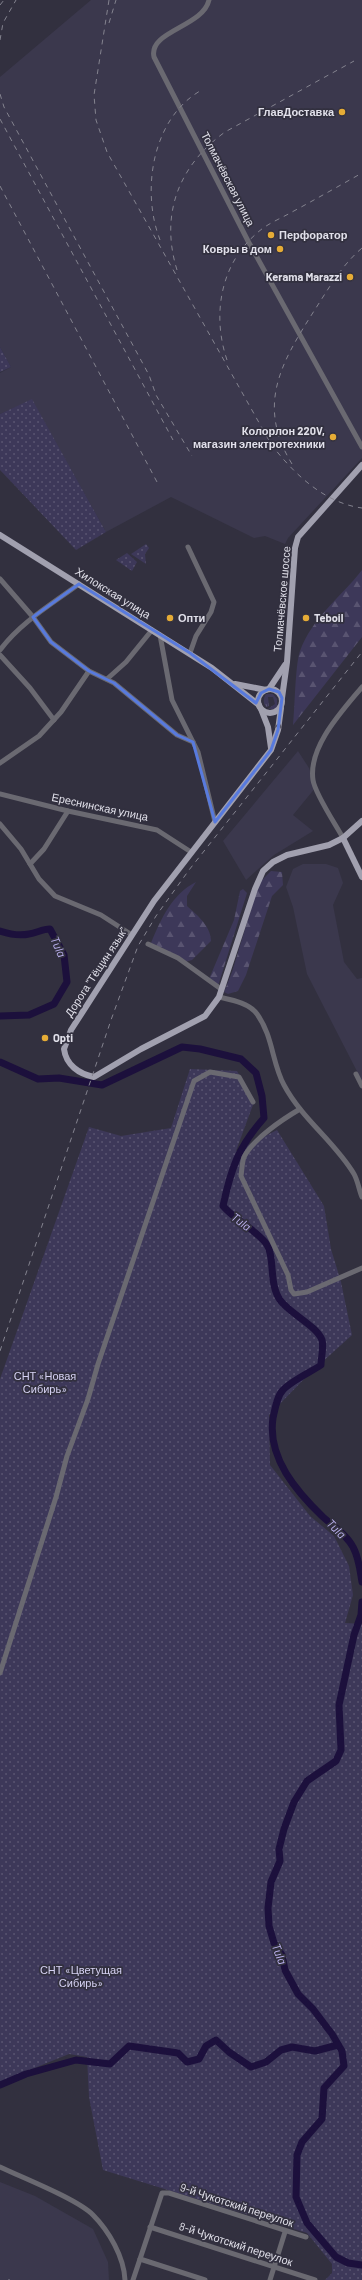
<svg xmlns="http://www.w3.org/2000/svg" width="362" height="2280" font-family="Barlow,sans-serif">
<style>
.built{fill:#3b384d}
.grass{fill:url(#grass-tufts)}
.forest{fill:url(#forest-firs)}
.park{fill:url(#park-dots)}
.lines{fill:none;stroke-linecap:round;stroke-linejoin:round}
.river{stroke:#1c103c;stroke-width:7}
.minor{stroke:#6a6971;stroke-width:5}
.major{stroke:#a1a0af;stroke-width:6}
.rail{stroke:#84838f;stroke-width:1;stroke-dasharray:5 5;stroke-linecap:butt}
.oneway{stroke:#595766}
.marked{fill:none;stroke:#587add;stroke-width:3;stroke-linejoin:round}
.poi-dot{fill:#e6ac36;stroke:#32303f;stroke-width:1.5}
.labels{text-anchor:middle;stroke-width:3.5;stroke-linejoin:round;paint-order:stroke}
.poi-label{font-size:11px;font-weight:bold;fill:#e1e0ea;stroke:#32303f;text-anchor:end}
.street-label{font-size:11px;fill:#e1e0ea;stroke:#32303f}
.park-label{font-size:11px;fill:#d6d2f3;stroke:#32303f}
.water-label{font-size:12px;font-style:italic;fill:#beb4f3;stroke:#32303f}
</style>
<defs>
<pattern id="grass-tufts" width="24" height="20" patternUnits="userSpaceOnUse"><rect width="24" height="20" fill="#3d3859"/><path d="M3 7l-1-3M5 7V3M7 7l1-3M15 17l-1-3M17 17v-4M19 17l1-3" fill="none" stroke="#595471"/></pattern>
<pattern id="forest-firs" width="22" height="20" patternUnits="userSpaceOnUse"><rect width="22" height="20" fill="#3d3859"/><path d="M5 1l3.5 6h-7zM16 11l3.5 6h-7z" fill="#595471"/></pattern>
<pattern id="park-dots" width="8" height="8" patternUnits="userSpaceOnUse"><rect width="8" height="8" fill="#3d3859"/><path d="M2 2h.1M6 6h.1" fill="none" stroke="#595471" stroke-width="1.8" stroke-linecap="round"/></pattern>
</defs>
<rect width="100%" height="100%" fill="#32303f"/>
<g class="built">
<path d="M91,0h271v458l-74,80 -3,6 -20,-8 -11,2 -83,-41 -65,35 -74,-132 -32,14v-41l11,-6 -11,-20v-270z"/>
<path d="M298,751l11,17 7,19 -23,28 20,16 -39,24 -28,25 -23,-39z"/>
<path d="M303,864h23l12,4 5,15 -10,22 11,57 13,17 5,-1v103l-55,-107 -14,-67 -7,-20 7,-18z"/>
<path d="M0,2182l35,14 58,33 15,33 1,18h-109z"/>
</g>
<path class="grass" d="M266,694h7l4,5v7l-2,3h-7l7,-5 -2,-7h-5l1,9 -3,1c-3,-4 -3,-8 0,-13z"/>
<g class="forest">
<path d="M362,570v67l-69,88c2,-18 2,-59 7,-74 12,-33 41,-54 62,-81z"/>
<path d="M271,871l11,1 1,13 -11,11 -26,79 -8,16 -10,3 -4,-2 8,-20 27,-89z"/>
<path d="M196,882l-9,14v10c10,9 24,20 24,35l-19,19 -7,2 -7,-6 -27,-13c10,-24 21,-49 45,-61z"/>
<path d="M243,889l4,4 -29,93 -9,-7 25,-59 6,-29z"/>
</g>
<g class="park">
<path d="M0,347l11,20 -11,5z"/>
<path d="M32,399l74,133 -30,18 -76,-80v-56z"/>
<path d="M146,544l3,4 -4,6 1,10 -15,-10z"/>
<path d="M127,553l10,9 -5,9 -16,-11z"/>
<path d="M190,1069l47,2 17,31 -18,49 41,-21 47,76 7,43 10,33 11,53 -44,40 -39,40 1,50 40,51 24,20 15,30 4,29 -8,28 17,1v656h-37l7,-7v-9l-25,-31 -204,-63 -14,-73 -2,-40 -18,-3 -69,28v-703l89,-252 32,9 50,-8z"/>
</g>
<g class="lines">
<g class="river">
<path d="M0,931c9,3 19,5 29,3 8,-1 13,-5 21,-5l14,26 3,27 -13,22 -25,11 -29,1"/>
<path d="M0,1062l38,17 21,-1 43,7 80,-38 18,2 41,10 15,14 6,23 2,22c-26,29 -33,51 -41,88 12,14 29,21 42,36 11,13 3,41 15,58 9,13 37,26 42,40 2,7 -1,18 -1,25 -10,7 -30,16 -38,25 -6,6 -8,19 -10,28 -6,40 24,74 50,99 10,9 24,18 30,30 6,11 7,23 9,35"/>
<path d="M362,1602l-1,13 -7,20 -15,70 2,45 -5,11 -29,20 -13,21 -10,27 -5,20 1,12 -9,21 -3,26 1,18 5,17 8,12 3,15 13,24 15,15 19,25 10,17 2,15 -20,22 -2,31 -20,23 -5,13 -1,42 11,26 29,34 12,6 14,2"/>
<path d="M0,2085l26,-11 50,-14 34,4 19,-18 49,7 9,9 12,-3 7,-13 10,-6 13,12 22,15 15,-5 15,-12 11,-3 23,4 23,-6"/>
</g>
<g class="minor">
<path d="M209,0c-6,27 -61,31 -55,57l94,184 114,206"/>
<path d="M188,547l26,55 -3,10 -15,24 -6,17"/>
<path d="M0,579l33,38 18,25 38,29 25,12 63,52 16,7"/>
<path d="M160,635l12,65 26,52 17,70"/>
<path d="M0,650c21,-28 52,-46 79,-66"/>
<path d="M0,655l30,33 24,32"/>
<path d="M107,679l19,-17 26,-32"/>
<path d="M0,763l39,-27 22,-24 28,-41"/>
<path d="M0,794l68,17 89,19 34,22"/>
<path d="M0,824l21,25 18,30 16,17 46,19 31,20"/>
<path d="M343,838c-7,-13 -28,-44 -30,-58 -5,-33 29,-69 49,-93"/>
<path d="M30,864l14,-15 24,-38"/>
<path d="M148,944l30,14 43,31"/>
<path d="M219,997c13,3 30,6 38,17 16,22 15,49 27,71 18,34 51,57 70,89 4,7 5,16 8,23"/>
<path d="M356,1074l6,12"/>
<path d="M300,1109c-17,10 -47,30 -56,48 -2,5 -2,13 -3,19l47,99 3,15 3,4 13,-2 55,-24"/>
<path d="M0,1673l56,-176 11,-41 21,-57 10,-35 96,-283 16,-9 29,5 14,25"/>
<path d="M0,2167c23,11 77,32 93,48 16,16 31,42 32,65"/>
<path d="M150,2227l165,53"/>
<path d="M140,2259l65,21"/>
<path d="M133,2280l29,-87h7l137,44"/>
<path d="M270,2280l15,-48"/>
</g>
<g class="major">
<path d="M0,535l212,133 47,37"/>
<path d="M235,684l31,6"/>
<circle cx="270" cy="701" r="12"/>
<path d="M269,689l16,-24"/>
<path d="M282,698l5,-36 8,-114 3,-11 64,-72"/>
<path d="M281,708l-3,22 -7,20 -117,151 -83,129 -7,19c2,16 15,25 30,28l47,-28 64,-33 14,-19 36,-108 8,-18 10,-9 14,-7 42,-10 14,-7 19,-17"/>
<path d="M261,709l7,18 3,21"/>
<path d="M343,838l19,39"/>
</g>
<g class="rail">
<path d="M109,0l-15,95 2,25 11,32 164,292c22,29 53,59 91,64"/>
<path d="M0,5l4,-5"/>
<path d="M109,23l7,-23"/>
<path d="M0,40l3,-17 13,-23"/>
<path d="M0,94l4,13 145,268 7,20 36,61"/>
<path d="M0,119l173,321"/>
<path d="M0,186l157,296"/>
<path d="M160,240c-19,-49 -8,-121 40,-149"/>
<path d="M177,270c-17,-55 1,-104 48,-138l129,-71"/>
<path d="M227,360c-15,-44 -7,-95 29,-126 10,-10 24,-15 36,-22 24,-13 47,-26 70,-39"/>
<path d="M292,464c-36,-59 -11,-101 22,-153 15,-23 27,-45 48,-63"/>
<path d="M0,1351l111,-331 27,-74 18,-30 33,-46 173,-218"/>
<path d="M9,2280v-1"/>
</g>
</g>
<defs><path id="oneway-shaft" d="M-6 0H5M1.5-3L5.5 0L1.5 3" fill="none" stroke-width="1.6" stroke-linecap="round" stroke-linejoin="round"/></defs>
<use class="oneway" href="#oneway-shaft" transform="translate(278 729) rotate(-78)"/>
<path class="marked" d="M79,584l111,69 66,50 5,-10 8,-4 10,3 3,6 -4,32 -7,20 -56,72 -22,-80 -16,-7 -63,-52 -25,-12 -38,-29 -18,-25z"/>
<g class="poi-dot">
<circle cx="342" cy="112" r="4"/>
<circle cx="271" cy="235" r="4"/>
<circle cx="280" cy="249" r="4"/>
<circle cx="350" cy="277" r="4"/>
<circle cx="333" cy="437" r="4"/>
<circle cx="170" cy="618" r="4"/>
<circle cx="306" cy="618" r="4"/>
<circle cx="45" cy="1038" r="4"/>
</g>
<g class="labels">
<g class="poi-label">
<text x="334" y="116">ГлавДоставка</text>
<text x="279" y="239" text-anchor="start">Перфоратор</text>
<text x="272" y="253">Ковры в дом</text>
<text x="342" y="281">Kerama Marazzi</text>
<text x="325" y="435">Колорлон 220V,<tspan x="325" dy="13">магазин электротехники</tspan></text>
<text x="178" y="622" text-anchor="start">Опти</text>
<text x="314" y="622" text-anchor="start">Teboil</text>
<text x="53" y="1042" text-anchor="start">Opti</text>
</g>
<g class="street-label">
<text transform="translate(228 179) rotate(63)" y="4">Толмачёвская улица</text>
<text transform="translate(113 593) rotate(32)" y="4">Хилокская улица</text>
<text transform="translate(282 599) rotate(-85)" y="4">Толмачёвское шоссе</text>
<text transform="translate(100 807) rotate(12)" y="4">Ереснинская улица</text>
<text transform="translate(96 972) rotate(-57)" y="4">Дорога "Тёщин язык"</text>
<text transform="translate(237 2205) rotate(18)" y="4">9-й Чукотский переулок</text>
<text transform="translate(236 2244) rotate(18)" y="4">8-й Чукотский переулок</text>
</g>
<g class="park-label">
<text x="45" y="1380">СНТ «Новая<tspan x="45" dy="13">Сибирь»</tspan></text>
<text x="81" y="1974">СНТ «Цветущая<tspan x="81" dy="13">Сибирь»</tspan></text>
</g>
<g class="water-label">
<text transform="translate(58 947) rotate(66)" y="4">Tula</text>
<text transform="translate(241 1222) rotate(37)" y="4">Tula</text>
<text transform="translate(336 1529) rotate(45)" y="4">Tula</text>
<text transform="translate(279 1954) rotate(69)" y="4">Tula</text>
</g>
</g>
</svg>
